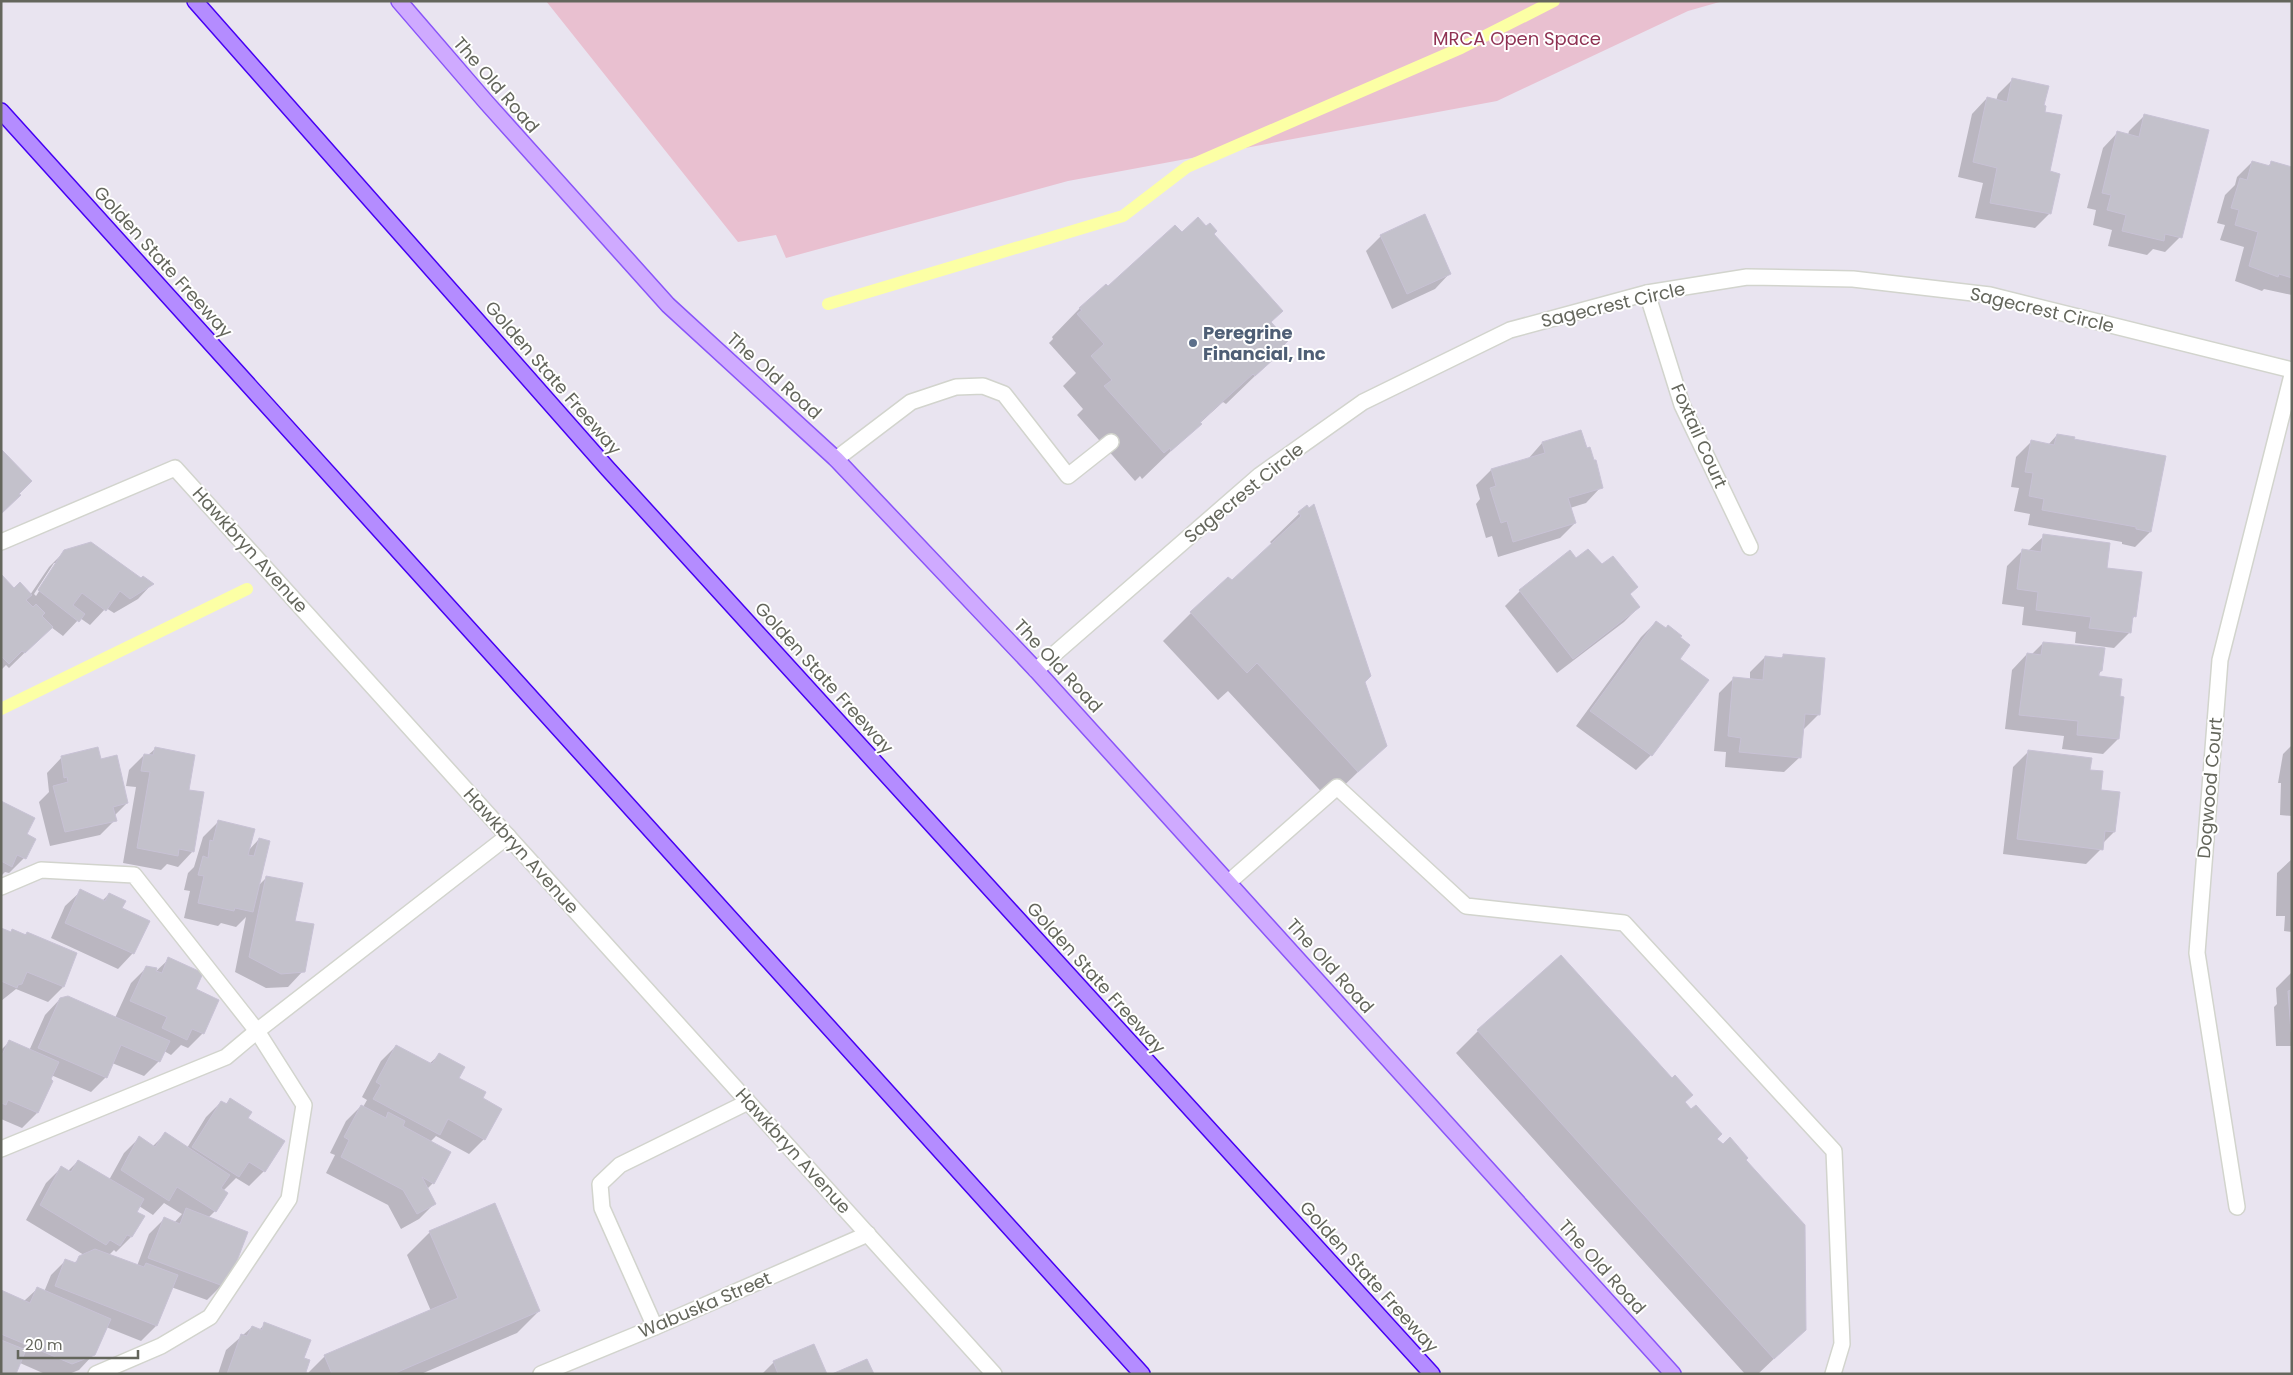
<svg xmlns="http://www.w3.org/2000/svg" width="2293" height="1375" font-family="Poppins,sans-serif">
<style>
.green{fill:#e9c0d0}
.shadow{fill:#0003;fill-rule:evenodd}
.lines{fill:none;stroke-linecap:round;stroke-linejoin:round}
.stream{stroke:#fcffa5;stroke-width:12}
.building{fill:#c3c1cb;stroke:#c8c2d5}
.lane-casing{stroke:#d2d4cd;stroke-width:18}
.street-casing{stroke:#d2d4cd;stroke-width:18}
.primary-casing{stroke:#8954f9;stroke-width:18}
.highway-casing{stroke:#4600f4;stroke-width:18}
.lane{stroke:#fff;stroke-width:15}
.street{stroke:#fff;stroke-width:15}
.primary{stroke:#cfaaff;stroke-width:15}
.highway{stroke:#b48cff;stroke-width:15}
.service-dot{fill:#5c6f8a;stroke:#fff;stroke-width:2}
.labels{text-anchor:middle;stroke-width:4;stroke-linejoin:round;paint-order:stroke}
.park-label{font-size:18px;fill:#8f3253;stroke:#fff}
.street-label{font-size:18px;fill:#64665c;stroke:#fff}
.service-label{font-size:18px;font-weight:bold;fill:#4e5e75;stroke:#fff;text-anchor:start}
</style>
<rect width="100%" height="100%" fill="#e9e4f0"/>
<path class="green" d="M546,1h1177l-35,10 -191,90 -429,80 -282,77 -10,-23 -38,7z"/>
<g class="shadow">
<path d="M2013,79l36,93 1,41 -15,15 -60,-10 8,-35 -25,-6 14,-63 15,-16 9,3 2,-7z"/>
<path d="M2144,116l36,121 -15,15 -12,-3 -6,6 -39,-9 4,-16 -19,-5 3,-15 -9,-2 16,-60 15,-16 10,3 1,-4z"/>
<path d="M2252,162l16,4 3,-3 21,5v127l-28,-6 -2,2 -27,-10 9,-34 -24,-7 5,-15 -8,-2 8,-28 10,-10 2,-8z"/>
<path d="M1425,216l25,57 -15,16 -43,20 -26,-58 15,-15z"/>
<path d="M1182,234l88,89 14,25 -58,56 -3,-2 -23,21 -58,56 -2,-3 -5,5 -58,-66 6,-6 -20,-23 13,-13 -27,-30 4,-4 -1,-2 28,-29z"/>
<path d="M2057,435l93,97 -15,15 -13,-3v-2l-94,-17 2,-11 -16,-3 5,-23 -8,-1 5,-30 16,-16 16,4z"/>
<path d="M1542,443l59,44 -15,16 -16,5 5,15 -15,15 -62,19 -6,-21 -6,2 -10,-34 4,-5 -4,-14 15,-15 37,-11z"/>
<path d="M1306,507l79,239 -56,54 -101,-109 -10,9 -55,-59 28,-28 40,-31 41,-38 -2,-2z"/>
<path d="M2044,536l61,33 30,47 -4,4 -2,13 -15,15 -39,-5 1,-11 -54,-7 2,-18 -22,-3 5,-38 15,-15h6z"/>
<path d="M65,551l87,33 -14,15 -24,14 -8,-5 -16,17 -10,-7 -17,18 -12,-9 -42,41 -3,-3 -5,5v-94l13,13 16,6 19,-28zM54,563h3l-21,33 -2,-2z"/>
<path d="M1575,559l54,35 10,13 -15,15 -67,51 -52,-67 15,-15z"/>
<path d="M1656,622l22,37 29,21 -56,75 -15,15 -60,-44 65,-89z"/>
<path d="M2043,643l58,28 -4,6 22,21 -1,41 -15,15 -41,-5 2,-13 -59,-7 7,-59 15,-16 4,1z"/>
<path d="M1783,656l36,58 -16,16 -3,27 -16,15 -59,-5 1,-15 -12,-1 5,-58 15,-15 16,2v-8l15,-15 15,2z"/>
<path d="M2292,745v71l-12,-1 1,-32h-3l5,-29z"/>
<path d="M155,749l32,42 6,60 -15,16 -11,-3 -6,6 -38,-7 13,-76 -10,-1 3,-16 15,-15h4z"/>
<path d="M2028,752l61,19 10,21 15,40 -12,12 -1,5 -15,15 -83,-10 10,-87z"/>
<path d="M62,757l38,4 27,42 -13,13 1,4 -15,15 -50,11 -11,-44 10,-10 -2,-19z"/>
<path d="M1,802l24,33 9,4 -10,19 -15,15 -4,-1 -4,4z"/>
<path d="M218,822l30,29 11,-12 -2,48 10,-10 27,45 9,49 -15,16 -22,1 -31,-16 11,-55 -10,10 -15,-4 -3,3 -34,-8 6,-27 -6,-1 4,-17 6,-6 9,-30z"/>
<path d="M2292,859v73l-8,-1 1,-15h-9l1,-43z"/>
<path d="M81,891l21,10 7,-7 11,15 13,44 -15,16 -67,-31 14,-32z"/>
<path d="M1,930l9,3 3,-3 11,5 3,-2 36,54 -15,15 -32,-13 -15,12z"/>
<path d="M169,959l25,31 9,43 -15,15 -7,-3 -10,10 -7,-4 -5,10 -15,15 -32,-13 -6,14 -15,15 -40,-17 -14,38 -15,15 -21,-9v-69l8,-8 20,9 16,-36 15,-16 55,19 16,-35 15,-15 7,6z"/>
<path d="M2291,973l1,73h-16l-2,-39 3,-3 -1,-16z"/>
<path d="M1478,1031l206,71 32,37 29,21 60,169 -47,45h-13l-289,-321z"/>
<path d="M396,1046l33,18 10,-9 19,23 23,21 3,40 -15,15 -33,-18 -6,6 19,10 -16,31 -6,6 7,15 -15,15 -18,10 -13,-24 -62,-32 9,-18 -5,-2 16,-32 15,-15 2,1 4,-7 -5,-3 19,-36z"/>
<path d="M230,1099l16,19 18,53 -15,15 -13,-8 -13,13 -8,20 -7,7 21,60 -22,22 -36,-13 -15,39 -15,15 -35,-14 -12,27 -15,16 -10,4h-24l-25,-11 -19,11v-82l23,9 13,-12 7,3 7,-17 15,-15 8,3 10,-8 -58,-35 20,-37 15,-15 6,4 11,-11 31,19 15,-27 15,-15 14,8 12,-12 22,14 19,-31 15,-15 4,3zM164,1203l18,11 -8,9 -10,-4 -15,15 -12,32 -28,-11 5,-5 2,2 15,-15 12,-21 -8,-4 4,-6 14,9z"/>
<path d="M430,1232l109,79 -22,22 -96,41h-114l18,-18 106,-45 -24,-56z"/>
<path d="M265,1324l38,35 3,15h-88l8,-24 26,-23 7,3z"/>
<path d="M774,1362l51,12h-63z"/>
</g>
<g class="lines">
<g class="stream">
<path d="M828,304l295,-88 64,-49 274,-119 93,-47"/>
<path d="M1,709l246,-120"/>
</g>
</g>
<g class="building">
<path d="M2012,78l37,8 -5,19 2,1 -1,6 17,3 -12,56 10,3 -9,40 -61,-11 7,-35 -24,-6 14,-65 20,5z"/>
<path d="M2144,114l65,16 -27,108 -17,-4 -1,7 -42,-10 4,-16 -19,-5 4,-15 -9,-2 15,-62 22,6z"/>
<path d="M2252,161l18,5 1,-5 21,6v111l-13,-4 -1,3 -29,-11 9,-34 -23,-7 4,-15 -8,-2 9,-30 7,2z"/>
<path d="M1425,214l26,60 -44,20 -27,-59z"/>
<path d="M1198,217l8,9 4,-3 7,8 -3,3 69,77 -12,11 17,19 -5,5 3,2 -31,28 -2,-2 -53,48 2,2 -31,27 -1,-3 -6,5 -60,-67 8,-6 -21,-24 13,-12 -27,-30 5,-4 -3,-2 27,-24 2,2 67,-61 7,7z"/>
<path d="M1581,430l6,18 3,-1 4,13h2l7,28 -35,10 8,25 -63,19 -6,-21 -6,2 -11,-35 6,-2 -5,-17 54,-16 -3,-11z"/>
<path d="M2057,434l18,3 -1,2 92,17 -15,76 -15,-3v-2l-94,-17 2,-11 -15,-3 4,-23 -8,-1 6,-32 23,5z"/>
<path d="M1,449l31,32 -13,13 2,1 -20,19z"/>
<path d="M1314,504l57,172 -6,6 22,64 -29,26 -101,-109 -10,10 -57,-61 38,-35 4,3 69,-64 -3,-4 9,-7 2,3z"/>
<path d="M2043,534l67,9 -3,25 35,4 -6,45 -3,-1 -2,17 -42,-5 2,-11 -55,-7 2,-18 -21,-3 5,-40 19,3z"/>
<path d="M91,542l50,36 2,-2 11,8 -24,15 -10,-8 -14,20 -24,-18 -9,12 12,9 -6,8 -41,-32 26,-40z"/>
<path d="M1588,549l14,15 11,-8 25,31 -8,7 10,13 -67,52 -54,-69 51,-40 6,8z"/>
<path d="M1,574l13,14 6,-6 12,13 -6,5 7,7 3,-3 9,9 -3,3 11,11 -28,26 -3,-2 -13,13 -8,-8z"/>
<path d="M1656,621l10,7 2,-3 14,11 -2,1 10,8 -10,14 29,21 -57,76 -62,-45z"/>
<path d="M2043,642l62,6 -3,23h-3v5l23,3 -2,17 4,1 -5,42 -42,-4 1,-14 -59,-6 8,-62 14,2z"/>
<path d="M1783,654l42,4 -5,57 -15,-1 -4,44 -62,-6 2,-14 -13,-2 5,-59 30,3 2,-24 18,2z"/>
<path d="M98,747l3,12 16,-4 11,48 -15,4 4,14 -52,11 -12,-46 15,-4 -1,-5 -3,1 -3,-22z"/>
<path d="M155,747l40,8 -6,35 15,2 -10,60 -15,-3 -1,7 -41,-8 13,-76 -9,-1 3,-17 9,1z"/>
<path d="M2028,750l64,8 -2,12 13,1 -2,19 19,2 -5,40 -10,-1 -2,19 -86,-11z"/>
<path d="M1,801l34,17 -8,16 9,5 -10,20 -9,-4 -5,12 -11,-6z"/>
<path d="M218,820l37,9 -7,26 6,1 5,-18 11,3 -17,71 -18,-4 -1,3 -36,-8 6,-27 -6,-1 5,-19 5,2 2,-18 3,1z"/>
<path d="M266,876l37,7 -8,38 19,3 -9,48 -24,2 -32,-17z"/>
<path d="M80,889l25,12 4,-8 17,8 -4,7 28,13 -16,33 -69,-31z"/>
<path d="M1,928l10,4 1,-3 14,6 1,-3 50,21 -13,34 -37,-15 -5,12 -4,1 -1,3 -16,-7z"/>
<path d="M1561,955l111,123 3,-3 18,20 -8,7 6,7 5,-4 26,29 -5,5 6,5 7,-7 18,21 -2,2 59,65 1,105 -32,29 -297,-329z"/>
<path d="M168,957l35,16 -7,16 23,11 -15,34 -12,-5 -5,11 -25,-12 5,-11 -37,-16 16,-35 11,2 -1,3 6,2z"/>
<path d="M2292,990v42h-1l-3,-41z"/>
<path d="M68,996l102,45 -10,21 -39,-17 -14,33 -69,-30 22,-50z"/>
<path d="M9,1040l50,22 -8,17 2,2 -15,32 -30,-13 -2,5 -5,-2v-46z"/>
<path d="M396,1045l36,19 7,-11 26,14 -6,11 27,14 -3,6 19,11 -17,31 -37,-21 -8,16 -67,-36 8,-14 -5,-3z"/>
<path d="M230,1098l22,14 -4,6 37,23 -20,31 -16,-10 -10,15 -47,-30 29,-46 6,3z"/>
<path d="M361,1105l25,13 2,-6 17,9 -2,5 48,26 -17,32 -12,-7 14,27 -19,10 -14,-24 -62,-33 8,-17 -5,-3z"/>
<path d="M165,1132l65,43 -9,13 7,5 -12,19 -39,-25 -8,14 -48,-31 18,-34 16,11z"/>
<path d="M78,1160l66,39 -7,13 8,4 -13,21 -5,-2 -7,11 -10,-6 -4,5 -66,-40 21,-39 10,6z"/>
<path d="M495,1203l45,108 -147,63h-61l-8,-19 134,-57 -29,-67z"/>
<path d="M186,1208l62,24 -18,47 -4,-2 -3,9 -75,-28 16,-41 16,7z"/>
<path d="M95,1249l49,18 2,-4 32,12 -21,51 -102,-40 10,-27 11,4 3,-7z"/>
<path d="M37,1287l74,32 -16,36 -23,9 -71,-30v-44l29,13z"/>
<path d="M264,1322l47,18 -7,18 6,2 -4,12 3,2h-82l14,-40 6,2 5,-10 10,4z"/>
<path d="M1,1340l25,10 -10,24h-15z"/>
<path d="M814,1344l13,30h-49l-5,-13z"/>
<path d="M867,1359l7,15h-42z"/>
</g>
<g class="lines">
<defs>
<g id="lane">
<path d="M836,459l75,-57 45,-15 27,-1 21,8 64,82 43,-34"/>
<path d="M1229,882l108,-95 129,119 158,17 210,228 8,193 -9,30"/>
<path d="M655,1327l-53,-119 -2,-24 20,-19 128,-63"/>
</g>
<g id="street">
<path d="M1647,293l35,112 68,142"/>
<path d="M1,542l174,-74 819,906"/>
<path d="M1036,670l224,-195 103,-73 147,-72 137,-37 100,-16 106,2 137,16 302,75"/>
<path d="M1,887l40,-17 93,5 123,156 47,74 -15,94 -79,118 -49,29 -65,28"/>
<path d="M1,1149l225,-92 31,-26 251,-195"/>
<path d="M2237,1207l-40,-254 23,-293 72,-285"/>
<path d="M541,1374l114,-47 213,-93"/>
</g>
<path id="primary" d="M399,1l87,101 182,203 168,154 200,211 637,704"/>
<g id="highway">
<path d="M195,1l413,468 824,905"/>
<path d="M1,111l1141,1263"/>
</g>
</defs>
<use href="#lane" class="lane-casing"/>
<use href="#street" class="street-casing"/>
<use href="#primary" class="primary-casing"/>
<use href="#highway" class="highway-casing"/>
<use href="#lane" class="lane"/>
<use href="#street" class="street"/>
<use href="#primary" class="primary"/>
<use href="#highway" class="highway"/>
</g>
<circle class="service-dot" cx="1193" cy="343" r="5"/>
<g class="labels">
<g class="park-label">
<text x="1517" y="45">MRCA Open Space</text>
</g>
<g class="street-label">
<text transform="translate(496 85) rotate(49)" y="6">The Old Road</text>
<text transform="translate(163 262) rotate(48)" y="6">Golden State Freeway</text>
<text transform="translate(1613 305) rotate(-13)" y="6">Sagecrest Circle</text>
<text transform="translate(2042 310) rotate(13)" y="6">Sagecrest Circle</text>
<text transform="translate(774 376) rotate(42)" y="6">The Old Road</text>
<text transform="translate(553 378) rotate(49)" y="6">Golden State Freeway</text>
<text transform="translate(1699 436) rotate(66)" y="6">Foxtail Court</text>
<text transform="translate(1244 493) rotate(-39)" y="6">Sagecrest Circle</text>
<text transform="translate(250 550) rotate(48)" y="6">Hawkbryn Avenue</text>
<text transform="translate(1058 666) rotate(47)" y="6">The Old Road</text>
<text transform="translate(824 678) rotate(48)" y="6">Golden State Freeway</text>
<text transform="translate(2210 788) rotate(-85)" y="6">Dogwood Court</text>
<text transform="translate(521 851) rotate(48)" y="6">Hawkbryn Avenue</text>
<text transform="translate(1330 966) rotate(48)" y="6">The Old Road</text>
<text transform="translate(1096 978) rotate(48)" y="6">Golden State Freeway</text>
<text transform="translate(793 1151) rotate(48)" y="6">Hawkbryn Avenue</text>
<text transform="translate(1602 1267) rotate(48)" y="6">The Old Road</text>
<text transform="translate(1369 1277) rotate(48)" y="6">Golden State Freeway</text>
<text transform="translate(705 1305) rotate(-23)" y="6">Wabuska Street</text>
</g>
<g class="service-label">
<text x="1203" y="339">Peregrine<tspan x="1203" dy="21">Financial, Inc</tspan></text>
</g>
</g>
<rect width="2293" height="1375" fill="none" stroke="#64665c" stroke-width="5"/>
<path d="M18 1350v8h120v-8" fill="none" stroke="#64665c" stroke-width="2.5"/>
<text x="25" y="1350" font-size="15" fill="#64665c" stroke="#ffffff" stroke-width="4" paint-order="stroke">20 m</text>
</svg>
